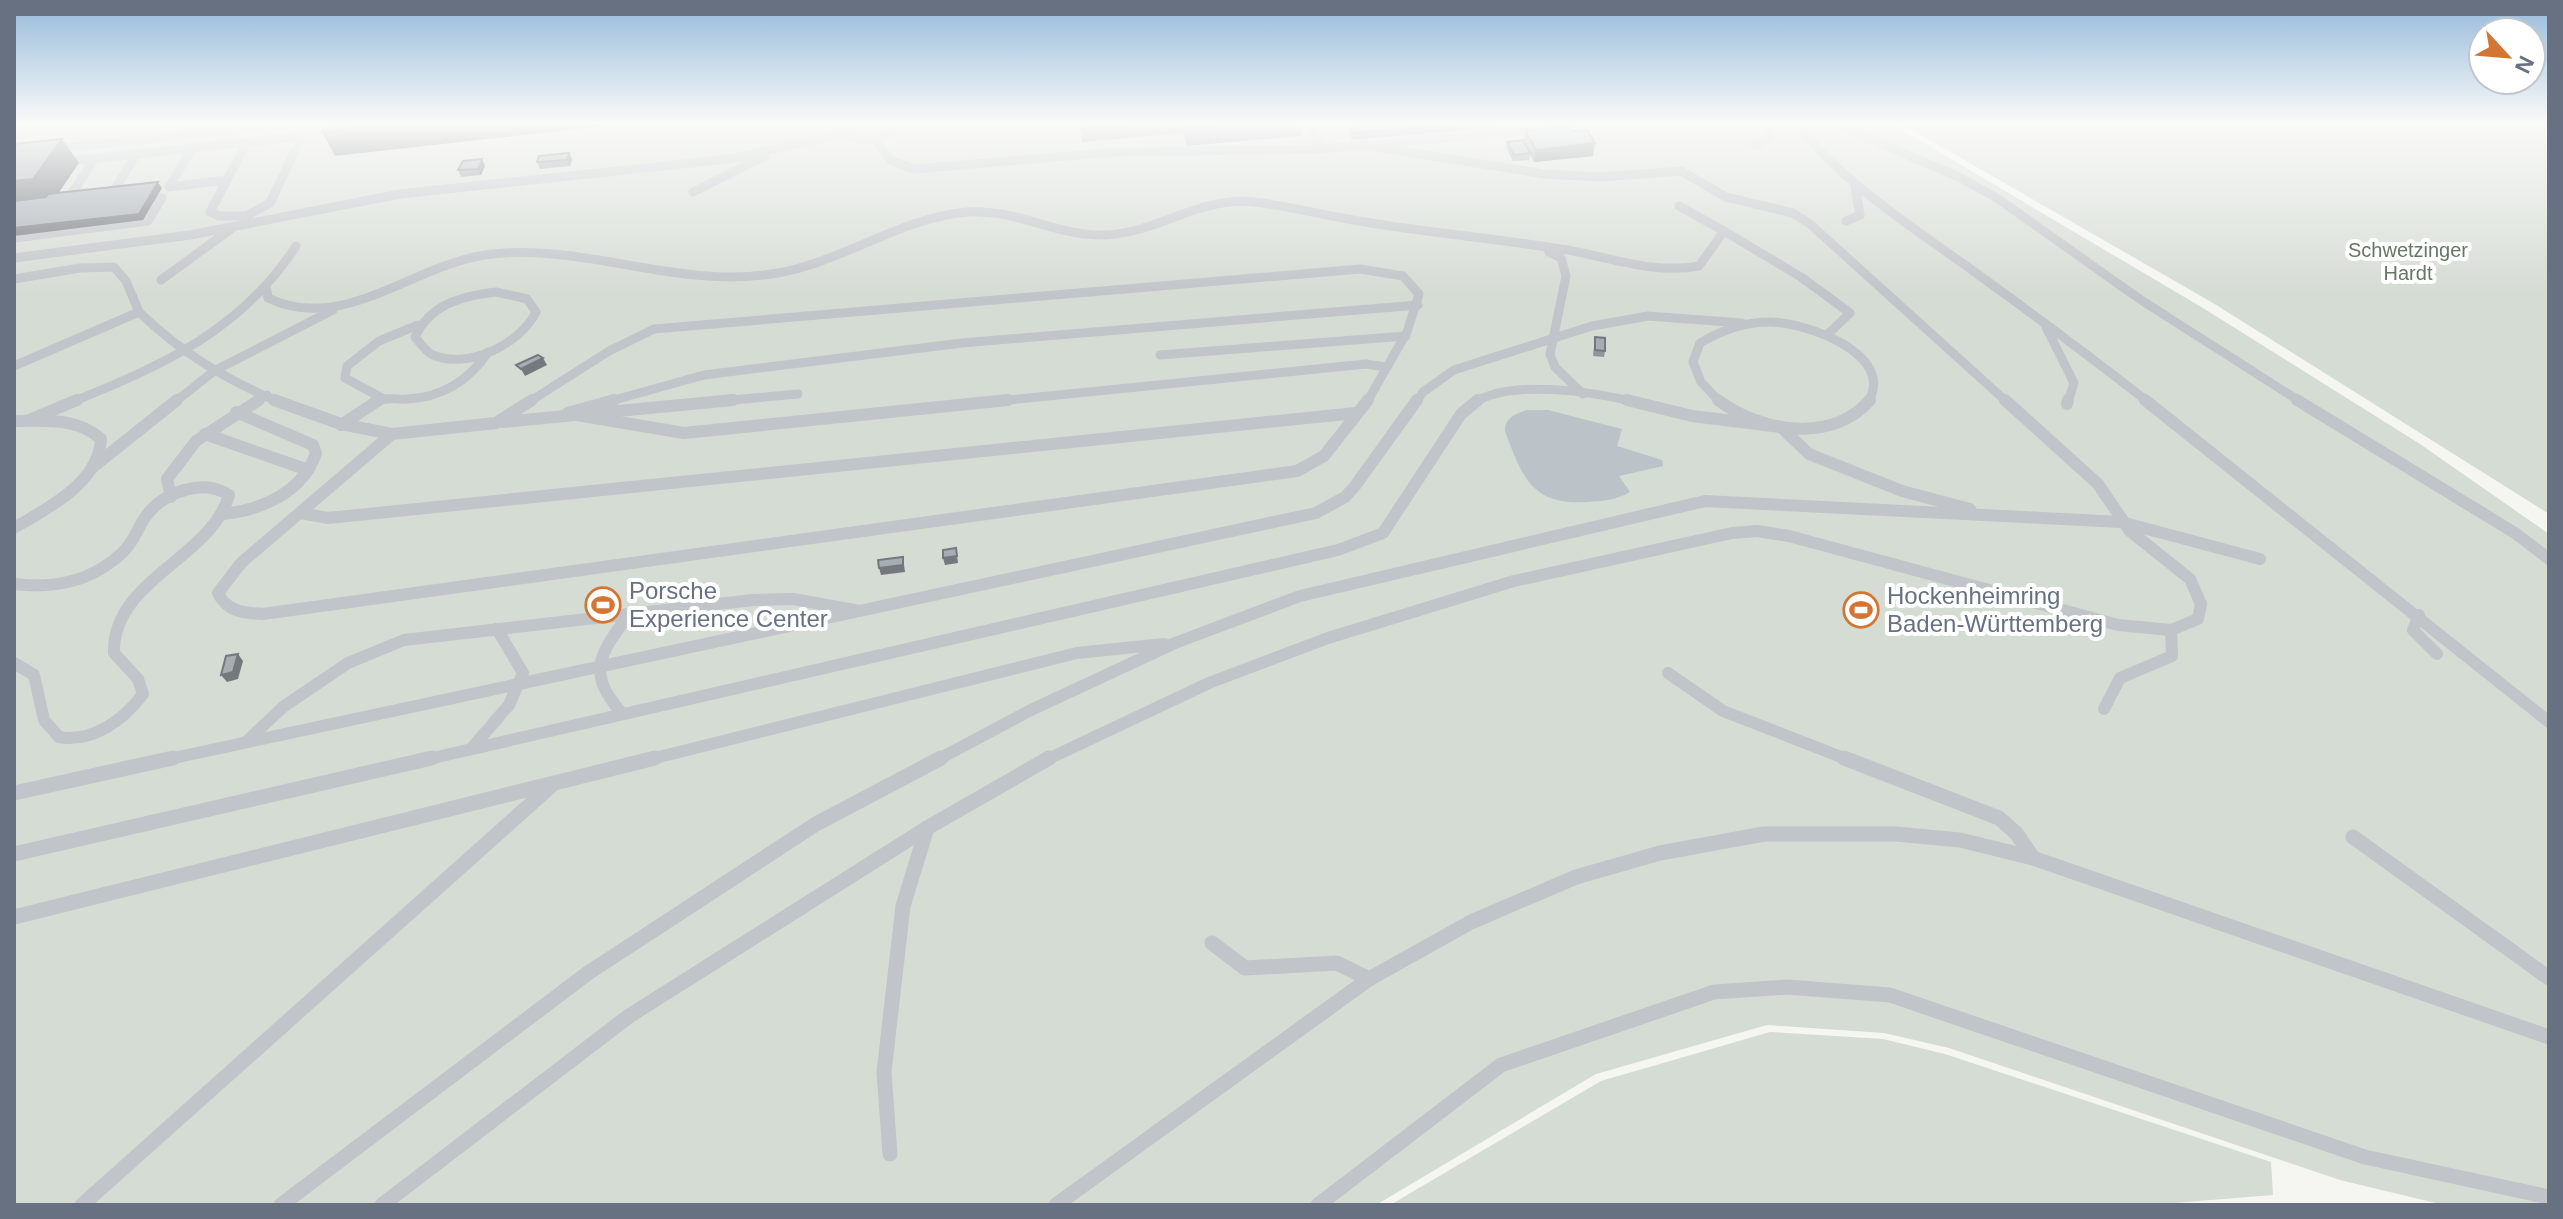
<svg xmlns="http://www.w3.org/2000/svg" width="2563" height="1219" font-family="Arial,sans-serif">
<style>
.green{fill:#d5dcd4}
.water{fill:#bbc2c8}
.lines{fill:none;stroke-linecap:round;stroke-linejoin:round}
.service-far2{stroke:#c1c4c8;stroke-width:9}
.service-far1{stroke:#c1c4c8;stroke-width:12}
.service{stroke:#c1c4c8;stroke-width:15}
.wall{fill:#90959b}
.shaded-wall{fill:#75797e}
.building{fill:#a7adb4;stroke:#75797e;stroke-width:2}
.labels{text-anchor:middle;stroke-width:8;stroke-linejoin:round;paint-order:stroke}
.far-park-label{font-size:20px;fill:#657865;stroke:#fff}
.poi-label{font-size:24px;fill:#677181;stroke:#fff;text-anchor:start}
</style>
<rect width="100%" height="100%" fill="#f5f5f2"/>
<g class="green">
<path d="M14,123h1876l313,185 217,136 129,90v671h-105l-104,-25 -391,-132 -65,-15 -117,-8 -171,49 -220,131h-1362z"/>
<path d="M1900,123h649v391l-336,-211z"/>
<path d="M1770,1032l113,7 62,15 326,108 2,33 -124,10h-759l211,-124z"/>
</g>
<path class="water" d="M1527,410h21l74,19 -5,17 45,14 1,6 -44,10 11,16c-14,8 -27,9 -43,10 -55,4 -65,-25 -82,-71 0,-14 11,-17 22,-21z"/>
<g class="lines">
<g class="service-far2">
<path d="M848,123l-4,5 3,8 20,4 23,-6 6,-11"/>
<path d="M1309,123l11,26 294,-26"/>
<path d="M1796,123c45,57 103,95 162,137 64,46 128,93 190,142"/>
<path d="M1834,123l125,54 38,21 144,102 160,102"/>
<path d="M897,126l35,-3"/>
<path d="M876,139l14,21 24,9 200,-17 206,-3"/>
<path d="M1364,145l181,29 55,3 81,-6 45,26 67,16 17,11 197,178"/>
<path d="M1755,145l13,-9 2,-8 -5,-5"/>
<path d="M193,147l-24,40 58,-7"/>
<path d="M53,149l240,-26"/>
<path d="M61,162l234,-25 5,3 -30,63 -24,13 -4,9"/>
<path d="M115,189l22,-36"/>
<path d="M693,192l72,-36"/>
<path d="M71,195l24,-37"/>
<path d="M246,216h-27l-9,-4 37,-70"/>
<path d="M1846,221l14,-6 -5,-29"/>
<path d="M1724,231l77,46 49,36 -23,22"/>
<path d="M14,238l134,-17 14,-23h-6"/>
<path d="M1549,252l12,6 5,18 -16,78 5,13 28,27"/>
<path d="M14,258l176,-23 210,-41 329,-35 115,-26"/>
<path d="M14,279l66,-11 34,-1 12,14 13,31"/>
<path d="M161,280l70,-51"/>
<path d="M267,290l1,8c74,36 143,-32 217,-43 98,-14 194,36 293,18 66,-12 122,-55 189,-61 48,-4 91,25 138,23 53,-2 94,-39 150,-33 39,5 77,15 116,21 63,10 127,16 190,26 46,7 91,26 138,17l25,-35 -45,-25"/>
<path d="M496,292l31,7 9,13c-16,32 -67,58 -103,43 -7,-3 -13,-12 -18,-18 15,-33 47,-41 81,-45z"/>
<path d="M2046,327l28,56 -6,19"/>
<path d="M1160,355l246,-19"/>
<path d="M14,366l125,-54c44,42 84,66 140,90"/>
<path d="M382,398l-37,-20 2,-12 32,-25 39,-16"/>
<path d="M72,402c91,-37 169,-71 224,-156"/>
<path d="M175,402l39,-31 119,-61"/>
<path d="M256,402l11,-7"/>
<path d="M376,402c9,-6 20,-2 31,-3 34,-1 63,-19 81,-47"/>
<path d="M529,402l80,-51 45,-22 706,-60 43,7 16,18 -12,38 -40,70"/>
<path d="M607,402l97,-27 258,-32 456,-38"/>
<path d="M711,402l87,-8"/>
<path d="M988,402l378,-38 20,3"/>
<path d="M1416,402l7,-10 31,-22 138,-44 56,-10 94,7"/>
<path d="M1475,402c37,-23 119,-10 160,0"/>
<path d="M1720,402l-19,-20 -8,-20 7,-19c22,-13 44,-21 70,-21 35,0 127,32 98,80"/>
</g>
<g class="service-far1">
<path d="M274,400l67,24 51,10"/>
<path d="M1627,400l65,16 89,11 28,27 93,37 68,18"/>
<path d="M1718,400c42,32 114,44 152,0"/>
<path d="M2145,400l404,322"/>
<path d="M2297,400l218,133 34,26"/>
<path d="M2067,404l1,-4"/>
<path d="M568,413l46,-13"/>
<path d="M571,414l113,19 324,-33"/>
<path d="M29,420l48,-20"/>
<path d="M14,421c31,0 63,-4 87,18 -2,44 -53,69 -87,89"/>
<path d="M503,422l230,-22"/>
<path d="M341,425l38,-25"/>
<path d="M205,434l103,36"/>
<path d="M392,434l-151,129 -23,30c9,19 26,20 45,21l1034,-143 27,-15 44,-56"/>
<path d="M392,434l104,-11 36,-23"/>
<path d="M93,467l84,-67"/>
<path d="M171,497l-4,-18 29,-38 63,-41"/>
<path d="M301,513l27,5 1028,-105"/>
<path d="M223,514c39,-4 80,-22 93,-61l-3,-8 -77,-33"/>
<path d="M14,584c40,5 79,-3 109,-32 11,-10 15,-25 23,-36 18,-24 57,-38 83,-21 -17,63 -117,85 -115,158l24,26 5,15c-19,26 -51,49 -84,43l-15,-17 -10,-45 -20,-12"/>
<path d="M2419,615l-6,15 24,24"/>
<path d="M1668,673l55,38 126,49"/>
<path d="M2104,709l16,-31 52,-22 -1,-26"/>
<path d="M621,712c-36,-41 -20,-59 8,-98"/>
<path d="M246,742l37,-35 65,-44 56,-23 349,-40 40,-1 67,12"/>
<path d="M471,749l38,-44 14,-32 -26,-44"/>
<path d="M164,760c383,-85 768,-162 1152,-247l29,-16 10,-11 62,-86"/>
<path d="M424,760l914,-210 45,-17 78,-119 17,-14"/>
<path d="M647,760l430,-107 87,-9"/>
<path d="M937,760l94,-50 144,-67 125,-47 405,-95 416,21 139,37"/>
<path d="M1046,760l163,-77 119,-45 186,-57 218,-48 25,-2 32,5 329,89 53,5 27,-11 3,-15 -11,-25 -60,-48 -32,-47 -93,-84"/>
</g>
<g class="service">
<path d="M1844,758l155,60 18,16 16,24"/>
<path d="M14,793l159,-35"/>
<path d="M2353,837l196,141"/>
<path d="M14,854l418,-96"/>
<path d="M14,917l641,-159"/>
<path d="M1212,943l33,25 92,-5 32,16"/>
<path d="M890,1154l-6,-82 19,-166 24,-78"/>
<path d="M82,1205l469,-419"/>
<path d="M281,1205l307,-232 228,-149 125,-66"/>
<path d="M382,1205l247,-189 298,-188 122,-70"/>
<path d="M1056,1205l313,-226 102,-57 105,-45 84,-24 104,-19h132l64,6 73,18 516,179"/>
<path d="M1318,1205l183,-140 213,-73 73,-5 103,8 475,162 184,40"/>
</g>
</g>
<g class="wall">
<path d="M1079,123h104v10l-101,9z"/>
<path d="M1183,123h118v13l-114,10 -4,-14z"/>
<path d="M1370,123h176l-194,17 -3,-9v-6z"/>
<path d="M1525,130l47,1 23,12 -2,13 -59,6 -4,-7 -1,5 -16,1 -7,-13 1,-6 17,-1z"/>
<path d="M569,153l3,6 -2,7 -30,3 -3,-7z"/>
<path d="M482,159l3,7 -4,9 -20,2 -3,-7z"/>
<path d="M1595,337l10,14 -1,6 -11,-1z"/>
</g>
<g class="shaded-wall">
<path d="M404,123h226l-295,33 -13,-24z"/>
<path d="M62,139l17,24 -28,41 -37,4v-27z"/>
<path d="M1595,143l-2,13 -59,6 2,-12z"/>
<path d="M569,153l3,6 -2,7 -3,-6z"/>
<path d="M482,159l3,7 -4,9 -3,-6z"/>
<path d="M158,182l4,6 -19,32 -129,16v-8z"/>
<path d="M543,358l4,7 -22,11 -4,-7z"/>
<path d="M956,548l2,15 -13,2 -2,-7z"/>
<path d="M903,557l2,15 -24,3 -2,-7z"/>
<path d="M238,654l5,7 -5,18 -11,3 -6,-7z"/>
</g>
<g class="building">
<path d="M326,123h78l-82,9z"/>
<path d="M1079,123h68l-67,6z"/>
<path d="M1185,123h50l-49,4z"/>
<path d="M1370,123h102l-120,10 -3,-8z"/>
<path d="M1570,127l2,4 15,-1 8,13 -59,7 -11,-20z"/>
<path d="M62,139l-29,40 -19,2v-37z"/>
<path d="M1523,140l7,13 -16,2 -7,-13z"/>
<path d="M569,153l-2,7 -30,2 2,-6z"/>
<path d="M482,159l-4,10 -20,1 5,-9z"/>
<path d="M158,182l-19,32 -125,14v-27l32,-4 2,-3z"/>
<path d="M1595,337l10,1v13l-10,-1z"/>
<path d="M538,355l5,3 -22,11 -5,-4z"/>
<path d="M956,548l1,8 -14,2v-8z"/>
<path d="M903,557v8l-24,3 -1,-8z"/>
<path d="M238,654l-5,18 -12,3 5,-19z"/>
</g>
<linearGradient id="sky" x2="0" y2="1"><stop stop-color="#96badb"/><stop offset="0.42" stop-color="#fafaf9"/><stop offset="1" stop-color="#fafaf9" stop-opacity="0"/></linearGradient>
<rect width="2563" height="294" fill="url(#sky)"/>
<defs>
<symbol id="stadium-ring" viewBox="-11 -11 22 22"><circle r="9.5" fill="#fff" stroke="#d47533" stroke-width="1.5"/><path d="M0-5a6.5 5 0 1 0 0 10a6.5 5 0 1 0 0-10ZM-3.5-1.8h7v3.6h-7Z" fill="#d47533"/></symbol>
</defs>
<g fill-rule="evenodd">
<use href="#stadium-ring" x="583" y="585" width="40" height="40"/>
<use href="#stadium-ring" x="1841" y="590" width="40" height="40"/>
</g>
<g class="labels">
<g class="far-park-label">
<text x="2408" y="257">Schwetzinger<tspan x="2408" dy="23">Hardt</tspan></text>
</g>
<g class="poi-label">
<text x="629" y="599">Porsche<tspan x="629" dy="28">Experience Center</tspan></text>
<text x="1887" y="604">Hockenheimring<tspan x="1887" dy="28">Baden-Württemberg</tspan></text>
</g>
</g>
<rect width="2563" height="1219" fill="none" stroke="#677181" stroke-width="32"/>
<g transform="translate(2507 56) rotate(116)"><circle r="38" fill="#ffffff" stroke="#c2c6cd" stroke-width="2"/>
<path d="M0-6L14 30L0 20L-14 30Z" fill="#d47533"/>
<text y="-12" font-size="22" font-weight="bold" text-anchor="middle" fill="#677181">N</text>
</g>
</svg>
